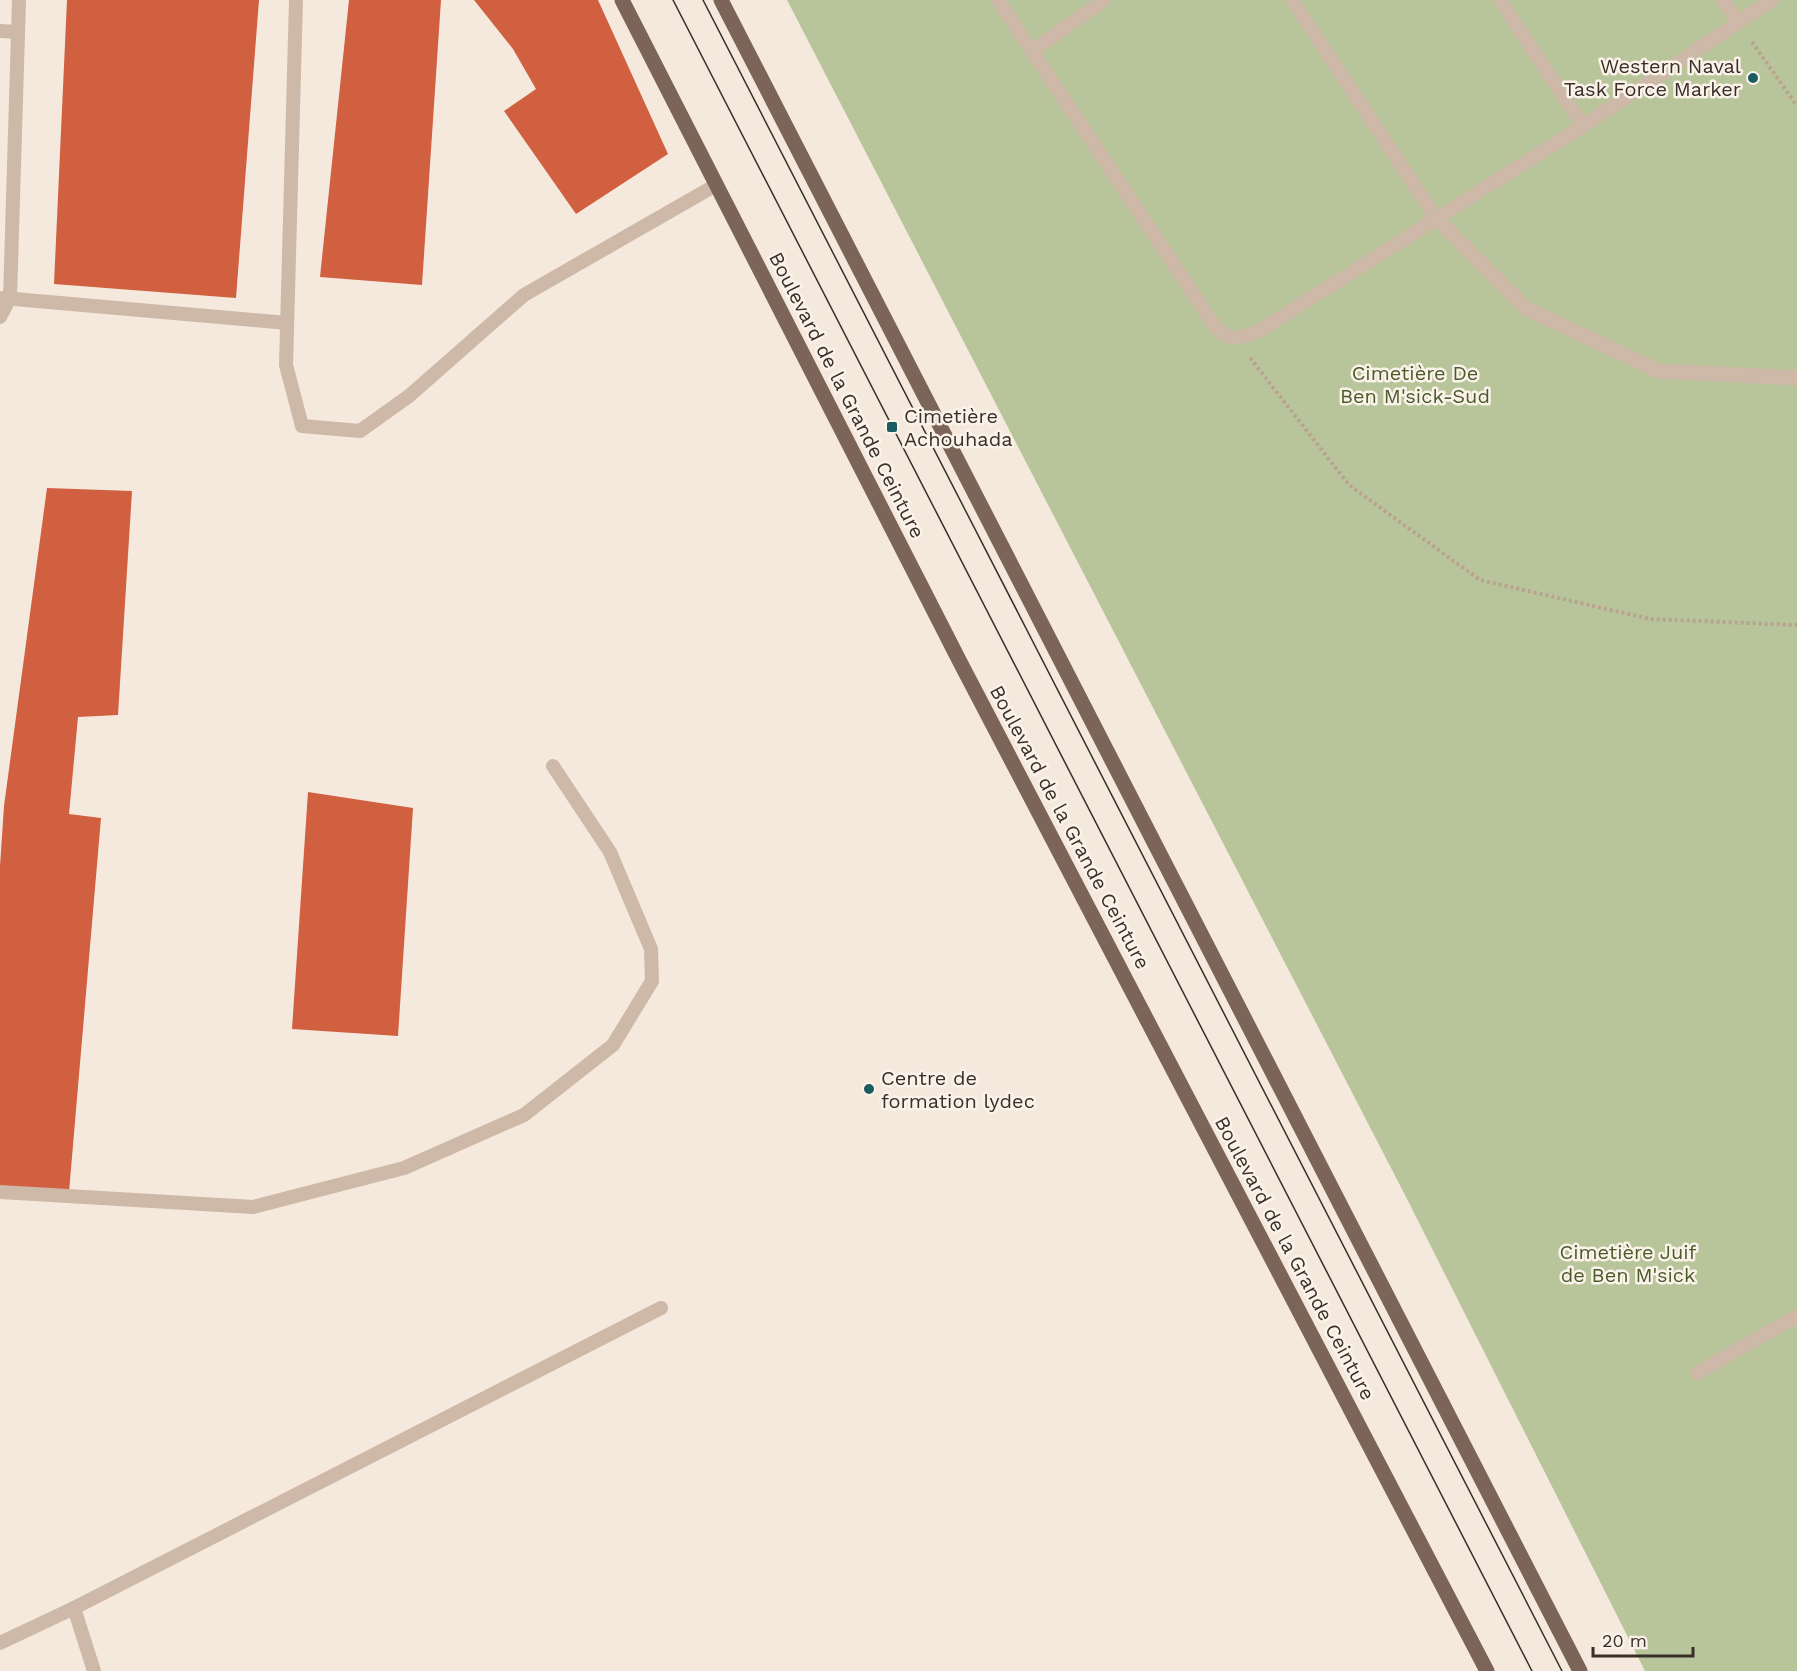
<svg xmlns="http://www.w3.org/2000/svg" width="1797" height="1671" font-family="'Work Sans',sans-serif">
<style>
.green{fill:#b8c59b}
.building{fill:#d0603f}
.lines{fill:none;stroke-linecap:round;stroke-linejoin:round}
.path{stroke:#baa291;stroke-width:4;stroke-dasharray:3 3;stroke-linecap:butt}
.lane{stroke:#ceb8a7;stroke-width:14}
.street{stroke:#ceb8a7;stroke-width:15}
.primary{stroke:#7d6458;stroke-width:15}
.tram{stroke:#3a2e28;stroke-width:1.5}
.poi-dot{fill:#1a5c60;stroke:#fbf3ea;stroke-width:2}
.labels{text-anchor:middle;stroke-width:5;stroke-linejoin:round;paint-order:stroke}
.poi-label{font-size:20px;fill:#3a2e28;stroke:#fbf3ea;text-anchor:start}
.park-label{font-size:20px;fill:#4a5b2a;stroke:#fbf3ea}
.street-label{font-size:20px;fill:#3a2e28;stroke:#fbf3ea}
</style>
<rect width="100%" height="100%" fill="#f5e9dd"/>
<path class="green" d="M787,0h1010v1671h-152l-241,-478z"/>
<g class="building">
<path d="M67,0h192l-23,298 -182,-14z"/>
<path d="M349,0h92l-19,285 -102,-8z"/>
<path d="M474,0h124l70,154 -92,60 -72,-103 32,-22 -23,-40z"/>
<path d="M47,488l85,3 -14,224 -40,2 -9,97 32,4 -32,374 -69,-3v-323l4,-60z"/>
<path d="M308,792l105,16 -15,228 -106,-7z"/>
</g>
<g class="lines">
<g class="path">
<path d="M1752,42l45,64"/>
<path d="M1250,358l99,127 131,95 170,39 147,6"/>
</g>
<g class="lane">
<path d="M296,0l-10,365 16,61 58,5 49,-35 115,-101 192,-110"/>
<path d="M998,0l218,328c14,15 25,9 43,3l324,-205 189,-126"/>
<path d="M1292,0l144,218"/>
<path d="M1500,0l83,126"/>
<path d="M1723,0l15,22"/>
<path d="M0,31l18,1"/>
<path d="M1032,51l72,-51"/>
<path d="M3,298l284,25"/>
<path d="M0,317l10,-19 9,-298"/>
<path d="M0,1192l253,15 151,-39 120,-53 89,-70 39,-64 -1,-32 -41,-97 -57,-86"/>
<path d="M1697,1373l100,-57"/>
<path d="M74,1608l20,63"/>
<path d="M0,1643l74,-35 587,-300"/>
</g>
<path class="street" d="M1436,218l91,91 132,62 138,7"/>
<g class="primary">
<path d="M622,0l338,662 527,1009"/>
<path d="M721,0l859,1671"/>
</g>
<g class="tram">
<path d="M673,0l859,1671"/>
<path d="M703,0l859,1671"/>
</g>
</g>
<g class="poi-dot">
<circle cx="1753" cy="78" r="6"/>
<rect x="886" y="421" width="12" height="12" rx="3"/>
<circle cx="869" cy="1089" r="6"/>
</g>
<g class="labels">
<g class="poi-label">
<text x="1741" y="73" text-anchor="end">Western Naval<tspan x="1741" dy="23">Task Force Marker</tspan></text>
<text x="904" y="423">Cimetière<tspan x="904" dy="23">Achouhada</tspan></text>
<text x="881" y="1085">Centre de<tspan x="881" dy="23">formation lydec</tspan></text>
</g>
<g class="park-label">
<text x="1415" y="380">Cimetière De<tspan x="1415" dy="23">Ben M'sick-Sud</tspan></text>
<text x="1628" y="1259">Cimetière Juif<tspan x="1628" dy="23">de Ben M'sick</tspan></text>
</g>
<g class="street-label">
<text transform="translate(847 395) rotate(63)" y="7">Boulevard de la Grande Ceinture</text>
<text transform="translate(1070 827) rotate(62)" y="7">Boulevard de la Grande Ceinture</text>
<text transform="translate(1295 1258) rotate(62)" y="7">Boulevard de la Grande Ceinture</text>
</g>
</g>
<path d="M1593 1647v9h100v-9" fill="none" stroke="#3a2e28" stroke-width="3"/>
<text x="1602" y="1647" font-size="18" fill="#3a2e28" stroke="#fbf3ea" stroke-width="4.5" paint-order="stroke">20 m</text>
</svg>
